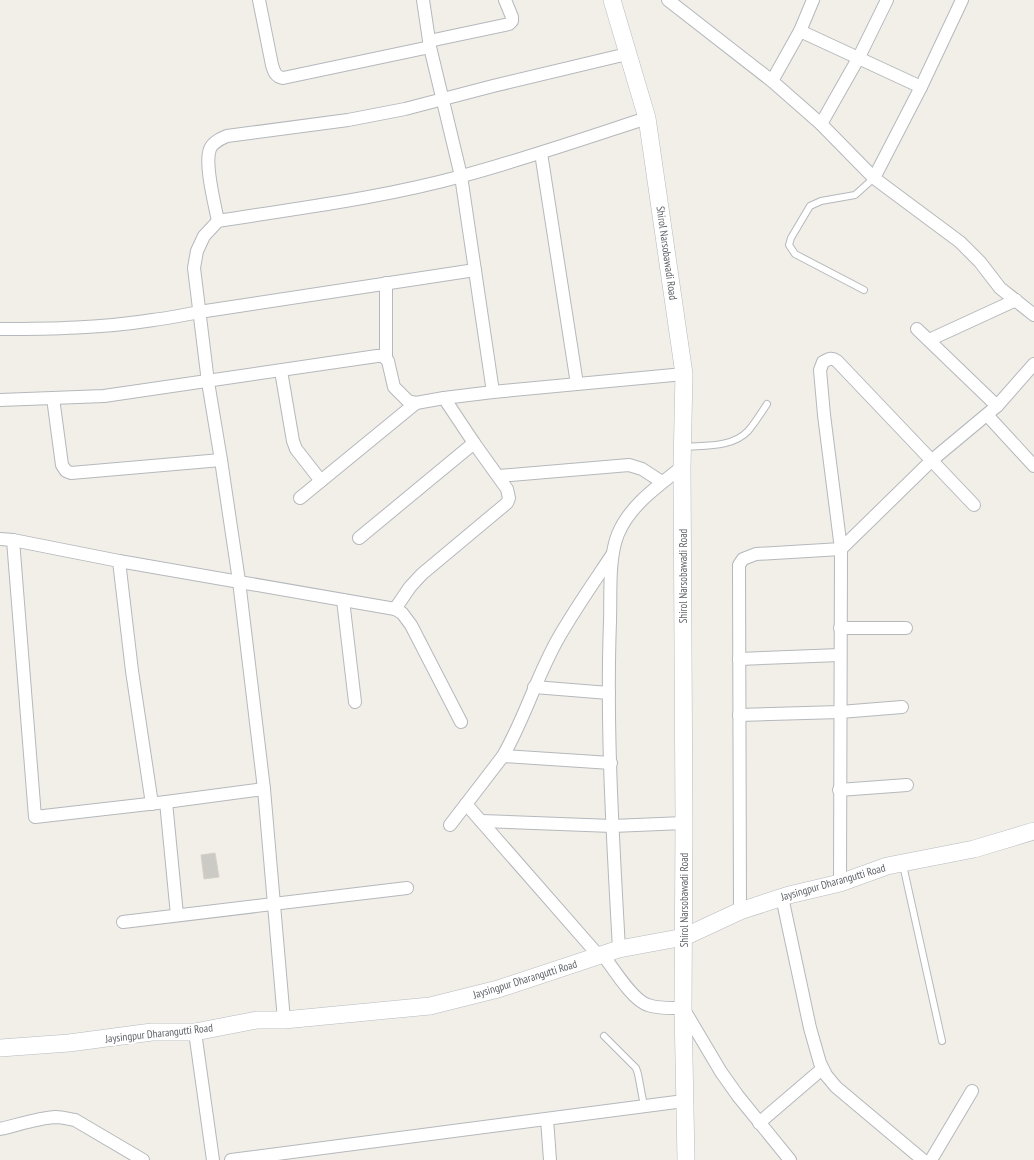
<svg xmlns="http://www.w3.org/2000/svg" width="1034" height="1160" font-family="'PT Sans Narrow',sans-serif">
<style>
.building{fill:#cccac5;stroke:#d6d1c6}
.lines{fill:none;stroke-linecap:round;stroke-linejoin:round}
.lane-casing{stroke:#b5b8bc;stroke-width:8}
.street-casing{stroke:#b5b8bc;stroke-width:14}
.secondary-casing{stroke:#b6babf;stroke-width:18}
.lane{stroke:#fff;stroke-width:6}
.street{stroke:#fff;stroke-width:12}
.secondary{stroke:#fff;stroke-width:17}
.labels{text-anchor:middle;stroke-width:4;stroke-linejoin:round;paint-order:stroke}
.street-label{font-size:11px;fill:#5f6368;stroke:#fff}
</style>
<rect width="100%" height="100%" fill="#f1efe8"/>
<path class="building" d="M215,853l4,24 -15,2 -3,-24z"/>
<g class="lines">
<defs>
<g id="lane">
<path d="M864,290l-69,-36 -6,-9 2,-7 19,-32 11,-5 34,-6 19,-17"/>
<path d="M683,447c21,-2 49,1 65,-16 7,-8 13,-18 19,-27"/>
<path d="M903,865l39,176"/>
<path d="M604,1036l32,32 2,6 6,32"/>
</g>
<g id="street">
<path d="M259,0l13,65c2,7 4,12 11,13l147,-31"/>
<path d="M423,0l7,47 31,129 32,216"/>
<path d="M668,0l104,81 49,43 53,54 86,64 20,20 20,26 34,27"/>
<path d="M800,31l121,56"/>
<path d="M429,41l80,-17 3,-3v-4l-7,-17"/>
<path d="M772,81l28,-50 13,-31"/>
<path d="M821,124l38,-67 28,-57"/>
<path d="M541,153l36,231"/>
<path d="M874,178l47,-91 41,-87"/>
<path d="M218,221c-3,-16 -14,-57 -8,-72 3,-7 10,-10 17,-13l121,-16 57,-11 88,-23 134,-32"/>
<path d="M386,283v75"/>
<path d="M0,329c51,0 103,-1 153,-9 16,-2 31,-5 46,-8l276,-42"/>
<path d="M917,329l80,77"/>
<path d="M929,340l87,-40"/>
<path d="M281,371l12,70 3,8 25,32"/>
<path d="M53,398l9,67 4,6 5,2 150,-13"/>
<path d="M0,400l104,-4 273,-40h6l5,5 6,26 14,14 8,2 28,-5 49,-6 191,-18"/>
<path d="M987,415l47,51"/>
<path d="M499,476l130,-11 13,4 20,13"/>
<path d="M300,498l116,-95"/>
<path d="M359,538l115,-95"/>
<path d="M0,539l13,1 106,21 276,48 7,4 9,12 50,97"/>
<path d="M13,540l22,277 131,-15 98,-13"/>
<path d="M119,561l13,110 20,133"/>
<path d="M343,600l12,102"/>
<path d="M395,609l15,-22 12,-13 85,-71 2,-5 -2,-9 -33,-46 -30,-45"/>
<path d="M840,628h66"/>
<path d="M739,659l101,-4"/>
<path d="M534,687l75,6"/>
<path d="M739,715l101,-3 62,-5"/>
<path d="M503,756l108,7"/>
<path d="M839,790l68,-5"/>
<path d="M166,802l11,113"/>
<path d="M466,804l133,152"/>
<path d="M481,821l131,5 72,-3"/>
<path d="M450,825l53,-69c22,-38 34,-81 56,-119 16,-28 35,-55 53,-82"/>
<path d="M840,883l1,-334 90,-88 66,-55 37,-42"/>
<path d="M782,897l28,131 10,35 6,12 10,12 87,73"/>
<path d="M740,911l-1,-346 4,-6 13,-5 85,-5 -17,-134 -4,-45 3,-8c6,-3 8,-5 14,-1l137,144"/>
<path d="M123,922l284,-34"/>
<path d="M619,949c-6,-109 -13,-218 -9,-328 1,-27 -2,-62 8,-87 12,-29 40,-48 64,-67"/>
<path d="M603,955c10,13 30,46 45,50 11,4 24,3 35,3l38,64 17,24 52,64"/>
<path d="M284,1020l-20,-231 -25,-208 -18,-121 -13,-78 -14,-114 3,-17 7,-15 14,-15c81,-13 164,-23 244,-45 63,-17 124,-38 185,-58"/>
<path d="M195,1032l18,128"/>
<path d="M547,1119l3,41"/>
<path d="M759,1123l63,-54"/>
<path d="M0,1129c18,-4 37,-11 56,-12 6,0 13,2 19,3l68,40"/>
<path d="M231,1160l453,-59"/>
<path d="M931,1160l41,-69"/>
</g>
<g id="secondary">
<path d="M612,0l35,118 37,256 -2,93 2,356 -1,185 3,152"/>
<path d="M0,1048l69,-5 83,-11h43l62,-12h27l146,-14 68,-17 121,-40 65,-12 56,-26 49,-16 51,-12 47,-17 87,-17 60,-18"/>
</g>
</defs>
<use href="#lane" class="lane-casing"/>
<use href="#street" class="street-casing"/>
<use href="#secondary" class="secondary-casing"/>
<use href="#lane" class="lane"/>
<use href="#street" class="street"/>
<use href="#secondary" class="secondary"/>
</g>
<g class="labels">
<g class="street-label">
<text transform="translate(667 253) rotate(82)" y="4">Shirol Narsobawadi Road</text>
<text transform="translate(683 576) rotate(-90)" y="4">Shirol Narsobawadi Road</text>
<text transform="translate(833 882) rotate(-16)" y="4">Jaysingpur Dharangutti Road</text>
<text transform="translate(684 900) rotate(-90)" y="4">Shirol Narsobawadi Road</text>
<text transform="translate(525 979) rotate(-17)" y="4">Jaysingpur Dharangutti Road</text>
<text transform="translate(159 1033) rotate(-6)" y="4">Jaysingpur Dharangutti Road</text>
</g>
</g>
</svg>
